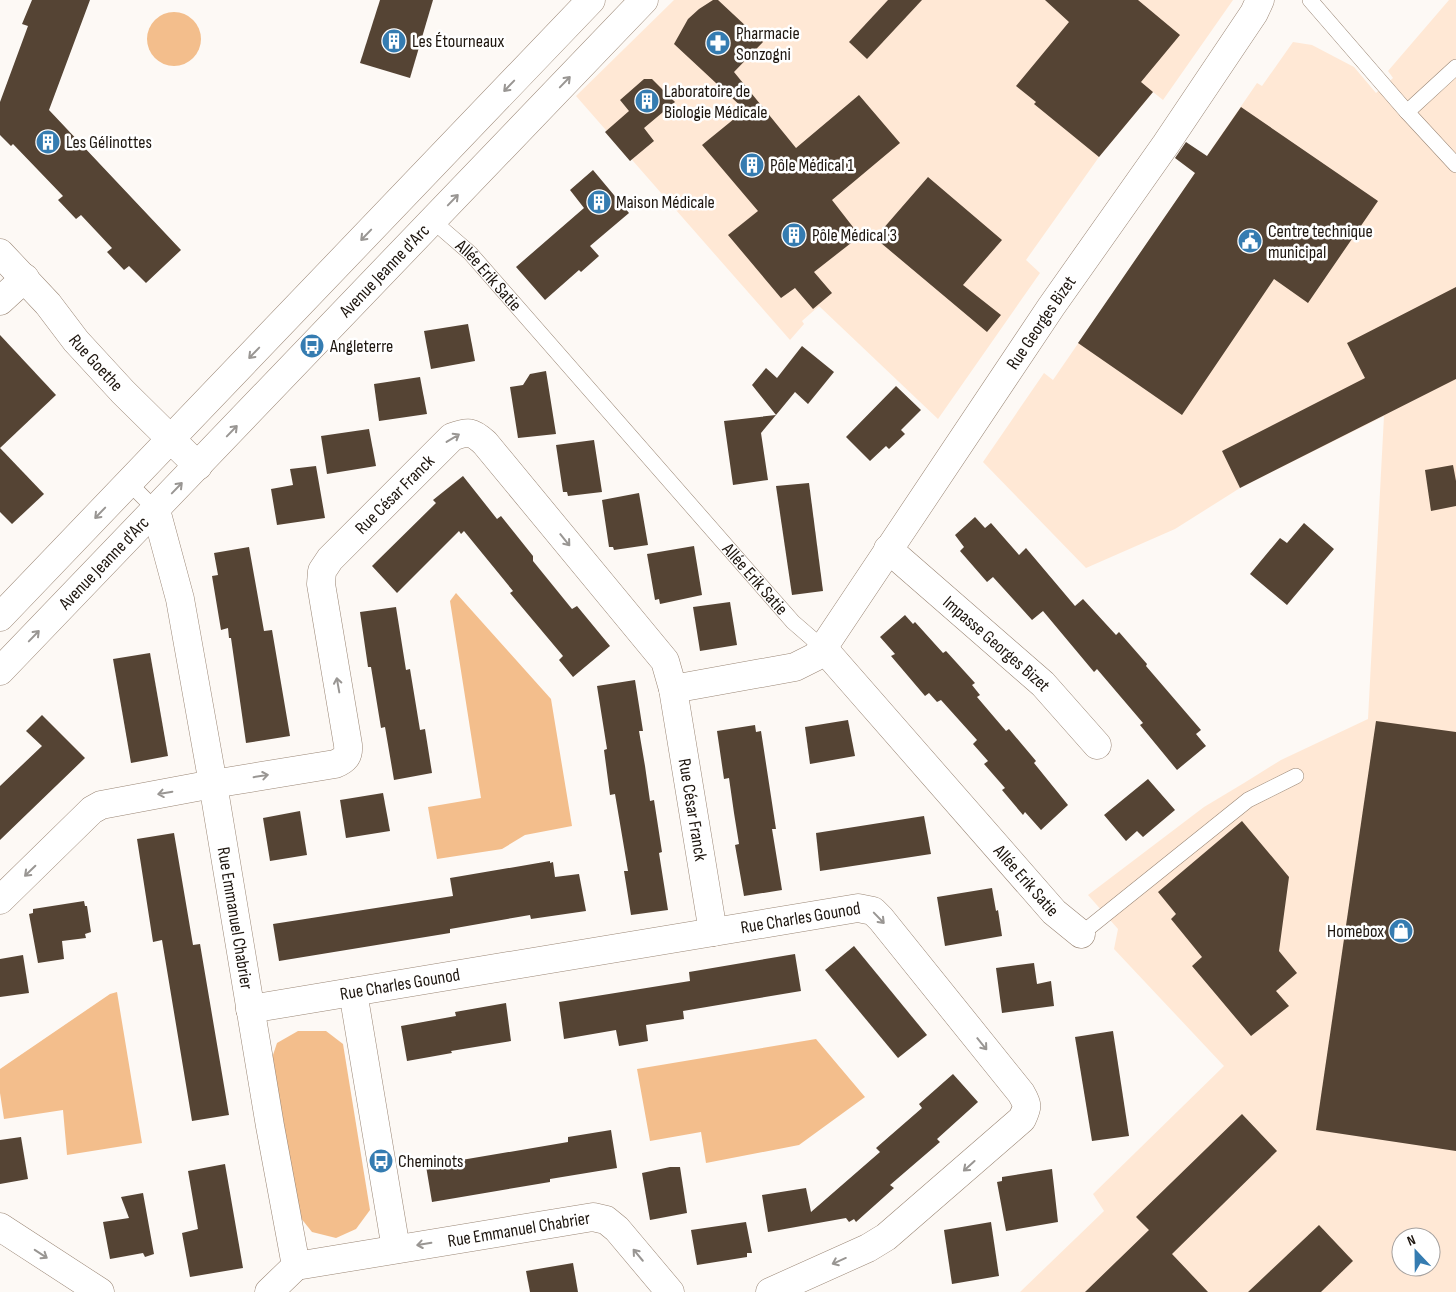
<svg xmlns="http://www.w3.org/2000/svg" width="1456" height="1292" font-family="'Sofia Sans Condensed',sans-serif">
<style>
.built{fill:#ffe8d5;fill-rule:evenodd}
.green{fill:#f3be8c}
.building{fill:#554434}
.lines{fill:none;stroke-linecap:round;stroke-linejoin:round}
.service-casing{stroke:#9a8675;stroke-width:16}
.minor-casing{stroke:#9a8675;stroke-width:29}
.tertiary-casing{stroke:#9a8675;stroke-width:29}
.secondary-casing{stroke:#9a8675;stroke-width:29}
.service{stroke:#fff;stroke-width:15}
.minor{stroke:#fff;stroke-width:28}
.tertiary{stroke:#fff;stroke-width:28}
.secondary{stroke:#fff;stroke-width:28}
.oneway{stroke:#999693}
.labels{text-anchor:middle;stroke-width:5;stroke-linejoin:round;paint-order:stroke}
.poi-label{font-size:18px;fill:#1d150e;stroke:#fff;text-anchor:start}
.street-label{font-size:18px;fill:#1d150e;stroke:#fff}
</style>
<rect width="100%" height="100%" fill="#fdf9f5"/>
<g class="built">
<path d="M674,0h559l-70,100 -10,-8 -54,65 -73,103 14,13 -102,146 -119,-113 -17,15 2,3 -14,16 -214,-244z"/>
<path d="M1449,0h7v1292h-436l84,-81 -11,-17 131,-128 -110,-117 4,-20 -30,-34 116,-88 40,-24 37,-23 87,-41 16,-303 -144,72 -65,41 -89,39 -103,-106 61,-89 9,7 204,-297 5,3 31,-44 19,3 42,22 22,26 17,-15 -5,-7zM1401,1237h30v30h-30z"/>
</g>
<g class="green">
<circle cx="174" cy="39" r="27"/>
<path d="M456,593l95,106 21,127 -47,9 -23,14 -65,10 -9,-52 53,-9 -31,-197z"/>
<path d="M117,992l25,151 -75,12 -4,-45 -59,9 -4,-26v-24l110,-75z"/>
<path d="M298,1031h28l17,13 27,166 -14,19 -20,9 -24,-6 -16,-20 -25,-151 6,-18z"/>
<path d="M816,1039l49,58 -66,48 -93,18 -5,-31 -51,9 -13,-72z"/>
</g>
<g class="building">
<path d="M32,0h58l-41,110 132,140 -35,33 -17,-17 -5,4 -17,-18 5,-4 -31,-33 -5,4 -18,-19 5,-4 -50,-52 -2,2 -11,-11v-33l28,-76 -6,-2z"/>
<path d="M380,0h53l-23,78 -50,-15z"/>
<path d="M713,0h5l45,42 -29,30 62,76 63,-53 41,48 -68,57 28,36 -46,36 18,21 -19,16 -18,-21 -14,10 -53,-63 30,-24 -56,-66 43,-35 -71,-66 14,-25 11,-10z"/>
<path d="M888,0h34l-55,59 -18,-17z"/>
<path d="M1045,0h93l42,35 -39,47 12,10 -54,65 -65,-53 2,-2 -20,-16 53,-64z"/>
<path d="M644,79h8l23,23 -31,26 10,13 -24,20 -25,-29 24,-21 -9,-11z"/>
<path d="M1241,107l137,94 -70,102 -34,-24 -92,136 -104,-72 117,-170 -20,-15 11,-16 21,14z"/>
<path d="M593,170l36,43 -39,33 9,10 -18,16 -2,-2 -34,30 -29,-33 68,-59 -14,-18z"/>
<path d="M928,177l74,63 -39,45 38,30 -14,17 -112,-94z"/>
<path d="M1456,287v92l-216,109 -18,-37 143,-73 -18,-35z"/>
<path d="M468,324l7,37 -44,8 -7,-38z"/>
<path d="M0,335l56,60 -56,53z"/>
<path d="M802,346l32,26 -26,32 -13,-12 -19,23 -24,-30 14,-17 11,10z"/>
<path d="M546,371l10,63 -38,4 -8,-51 13,-2 7,-11z"/>
<path d="M420,377l7,37 -48,7 -5,-37z"/>
<path d="M896,386l25,24 -20,20 4,4 -16,15 -3,-3 -16,15 -24,-24z"/>
<path d="M776,415l-15,18 7,47 -35,5 -9,-64z"/>
<path d="M369,429l7,37 -49,8 -6,-38z"/>
<path d="M594,440l8,52 -34,4 -1,-4h-4l-7,-47z"/>
<path d="M0,448l44,46 -32,30 -12,-12z"/>
<path d="M1453,465l3,16v25l-25,5 -6,-41z"/>
<path d="M316,466l9,52 -48,7 -6,-36 22,-4 -3,-16z"/>
<path d="M463,476l34,43 4,-3 32,40v5l39,48 5,-3 33,40 -37,31 -14,-17 4,-4 -53,-63 3,-2 -49,-60 -3,3 -2,-3 -62,62 -25,-27 64,-63 -3,-3z"/>
<path d="M809,483l14,108 -31,4 -16,-109z"/>
<path d="M639,493l9,52 -34,5 -1,-3h-4l-7,-47z"/>
<path d="M975,517l10,11 6,-5 28,32 7,-7 49,58 8,-7 33,36 3,-3 28,32 -1,2 55,64 -5,4 10,12 -29,24 -37,-45 3,-2 -46,-54 -3,3 -51,-61 -11,9 -39,-43 -6,5 -27,-31 4,-4 -9,-12z"/>
<path d="M1304,523l30,26 -47,56 -37,-31 30,-36 7,5z"/>
<path d="M694,546l8,49 -42,9 -1,-5 -4,1 -8,-46z"/>
<path d="M249,547l15,84 8,-1 18,106 -44,7 -15,-105h-2l-1,-10 -7,2 -9,-54 6,-1 -4,-22z"/>
<path d="M730,602l7,43 -37,6 -7,-44z"/>
<path d="M396,607l10,63 4,-1 10,61 5,-1 7,44 -38,7 -9,-53 -4,1 -10,-61h-3l-8,-55z"/>
<path d="M905,615l8,9 2,-2 28,31 3,-2 29,32 -3,2 8,10 -3,2 29,34 3,-2 27,32 -2,2 34,42 -27,25 -16,-18 -2,3 -21,-25 3,-2 -21,-24 4,-3 -15,-17 4,-4 -36,-40 -4,2 -8,-9 -4,3 -34,-40 4,-2 -15,-17z"/>
<path d="M150,653l18,103 -37,7 -18,-104z"/>
<path d="M635,680l8,51h-4l6,35 5,35 4,-1 8,52 -3,1 9,57 -37,5 -7,-44h4l-13,-77 -5,1 -6,-45 3,-1 -10,-63z"/>
<path d="M42,715l43,43 -85,82v-54l42,-40 -16,-15z"/>
<path d="M848,720l7,36 -45,8 -5,-37z"/>
<path d="M1376,721l80,11v419l-140,-21z"/>
<path d="M755,725l1,7 5,-1 15,98h-4l10,61 -38,6 -9,-51 4,-1 -5,-31 -5,-35 -5,1 -7,-48z"/>
<path d="M1148,779l27,31 -32,27 -6,-6 -11,10 -22,-26z"/>
<path d="M383,793l7,38 -44,7 -6,-38z"/>
<path d="M300,811l7,44 -37,6 -7,-43z"/>
<path d="M924,816l7,38 -111,17 -4,-38z"/>
<path d="M1242,821l47,56 -10,74 18,22 -21,18 13,15 -38,30 -59,-70 10,-9 -31,-38 5,-5 -18,-22z"/>
<path d="M174,833l19,112 7,-1 29,171 -37,6 -30,-181 -9,2 -16,-103z"/>
<path d="M550,861v2l3,-1 2,15 24,-3 7,37 -55,8 -1,-4 -80,14v4l-171,28 -6,-37 180,-28 -3,-18z"/>
<path d="M992,888l4,23 2,-1 4,26 -57,10 -8,-49z"/>
<path d="M84,901l1,5h2l4,26 -6,2 1,4 -24,3 2,18 -26,4 -9,-49 4,-1v-4z"/>
<path d="M854,946l73,89 -29,23 -73,-88z"/>
<path d="M795,954l6,37 -118,20 1,8 -38,6 2,16 -29,5 -3,-16 -52,9 -5,-37 131,-21 -1,-9z"/>
<path d="M23,955l6,38 -29,4v-38z"/>
<path d="M1034,963l3,21 14,-3 3,25 -52,7 -6,-45z"/>
<path d="M506,1003l5,38 -60,10 1,2 -45,8 -6,-35 55,-10 -1,-4z"/>
<path d="M1113,1031l16,105 -37,5 -17,-104z"/>
<path d="M953,1074l25,28 -41,37 3,3 -50,43 4,3 -38,34 -2,-3 -5,3 -3,-4 -78,14 -6,-37 44,-7 5,24 69,-60 -4,-4 46,-40 -3,-4z"/>
<path d="M1242,1114l35,37 -105,103 36,38h-123l64,-62 -13,-13z"/>
<path d="M611,1130l6,38 -67,11v3l-118,20 -6,-36 142,-24v-5z"/>
<path d="M21,1137l7,42 -28,5v-44z"/>
<path d="M225,1164l18,104 -53,9 -8,-44 16,-4 -10,-58z"/>
<path d="M670,1167h10l7,46 -37,7 -8,-47z"/>
<path d="M1052,1169l6,53 -52,9 -9,-49 5,-1v-4z"/>
<path d="M143,1193l11,61 -9,3 -2,-4 -33,6 -7,-37 26,-4 -8,-21z"/>
<path d="M746,1222l6,31h-5v4l-50,8 -6,-35z"/>
<path d="M991,1222l8,54 -47,8 -8,-54z"/>
<path d="M1319,1225l34,36 -32,31h-73z"/>
<path d="M573,1263l5,29h-48l-4,-21z"/>
</g>
<g class="lines">
<defs>
<g id="service">
<path d="M1310,0l97,112 49,53"/>
<path d="M1407,112l49,-45"/>
<path id="s1" d="M433,221l37,32 323,369 30,26"/>
<path d="M129,483l27,27"/>
<path d="M1081,934l167,-134 48,-24"/>
</g>
<g id="minor">
<path d="M0,301l25,-23"/>
<path id="s2" d="M156,510l24,89 33,185 57,342 26,140 297,-49 13,3 11,9 53,63"/>
<path id="s3" d="M888,549l155,135 54,61"/>
<path id="s4" d="M823,648l231,264 27,22"/>
<path id="s5" d="M673,689l122,-22 20,-10 8,-9 228,-341 115,-163 88,-131 6,-13"/>
<path id="s6" d="M0,900l92,-90 9,-5 112,-21 122,-20c10,-4 14,-8 13,-19l-27,-161 1,-13 8,-12 122,-122c16,-6 20,-6 33,6l180,218 8,28 40,243"/>
<path d="M353,992l43,257"/>
<path id="s7" d="M250,1009l608,-101 15,3 8,8 140,174c7,12 7,13 1,26l-136,118 -18,11 -98,44"/>
<path d="M0,1227l100,65"/>
<path d="M269,1292l27,-26"/>
</g>
<g id="tertiary">
<path id="s8" d="M0,253l48,51 28,37 47,51 75,74"/>
</g>
<g id="secondary">
<path d="M0,617l591,-617"/>
<path id="s9" d="M0,671l644,-671"/>
</g>
</defs>
<use href="#service" class="service-casing"/>
<use href="#minor" class="minor-casing"/>
<use href="#tertiary" class="tertiary-casing"/>
<use href="#secondary" class="secondary-casing"/>
<use href="#service" class="service"/>
<use href="#minor" class="minor"/>
<use href="#tertiary" class="tertiary"/>
<use href="#secondary" class="secondary"/>
</g>
<defs><path id="oneway-shaft" d="M-6 0H5M1.5-3L5.5 0L1.5 3" fill="none" stroke-width="1.6" stroke-linecap="round" stroke-linejoin="round" transform="scale(1.25)"/></defs>
<g class="oneway">
<use href="#oneway-shaft" transform="translate(565 82) rotate(-46)"/>
<use href="#oneway-shaft" transform="translate(509 86) rotate(134)"/>
<use href="#oneway-shaft" transform="translate(453 200) rotate(-46)"/>
<use href="#oneway-shaft" transform="translate(366 235) rotate(134)"/>
<use href="#oneway-shaft" transform="translate(254 353) rotate(134)"/>
<use href="#oneway-shaft" transform="translate(232 431) rotate(-46)"/>
<use href="#oneway-shaft" transform="translate(453 438) rotate(-31)"/>
<use href="#oneway-shaft" transform="translate(177 488) rotate(-46)"/>
<use href="#oneway-shaft" transform="translate(100 513) rotate(134)"/>
<use href="#oneway-shaft" transform="translate(565 540) rotate(51)"/>
<use href="#oneway-shaft" transform="translate(34 636) rotate(-46)"/>
<use href="#oneway-shaft" transform="translate(338 685) rotate(-100)"/>
<use href="#oneway-shaft" transform="translate(261 776) rotate(-9)"/>
<use href="#oneway-shaft" transform="translate(165 793) rotate(170)"/>
<use href="#oneway-shaft" transform="translate(30 871) rotate(136)"/>
<use href="#oneway-shaft" transform="translate(879 918) rotate(46)"/>
<use href="#oneway-shaft" transform="translate(982 1044) rotate(51)"/>
<use href="#oneway-shaft" transform="translate(969 1166) rotate(138)"/>
<use href="#oneway-shaft" transform="translate(424 1244) rotate(171)"/>
<use href="#oneway-shaft" transform="translate(41 1254) rotate(33)"/>
<use href="#oneway-shaft" transform="translate(638 1255) rotate(-130)"/>
<use href="#oneway-shaft" transform="translate(839 1261) rotate(156)"/>
</g>
<defs>
<symbol id="building-disc" viewBox="-11 -11 22 22"><circle r="9.5" fill="#357cb1" stroke="#fff"/><path d="M-4-6H4V6H1V3H-1V6H-4ZM-2.5-4.3h1.7v1.8h-1.7ZM.8-4.3h1.7v1.8H.8ZM-2.5-1h1.7V.8h-1.7ZM.8-1h1.7V.8H.8Z" fill="#fff"/></symbol>
<symbol id="pharmacy-disc" viewBox="-11 -11 22 22"><circle r="9.5" fill="#357cb1" stroke="#fff"/><path d="M-2-6h4v4h4v4h-4v4h-4v-4h-4v-4h4Z" fill="#fff"/></symbol>
<symbol id="civic-disc" viewBox="-11 -11 22 22"><circle r="9.5" fill="#357cb1" stroke="#fff"/><path d="M-.6-6.5H3V-4.5H.6V-3L4-1V1h2V6H-6V1h2V-1L-.6-3ZM-1.2 2.5V6h2.4V2.5Z" fill="#fff"/></symbol>
<symbol id="bus-disc" viewBox="-11 -11 22 22"><circle r="9.5" fill="#357cb1" stroke="#fff"/><path d="M-5-6H5V4H4V6H2V4H-2V6H-4V4H-5ZM-3.5-4V0h7V-4ZM-3.5 1.2v1.5H-2V1.2ZM2 1.2v1.5H3.5V1.2Z" fill="#fff"/></symbol>
<symbol id="shop-disc" viewBox="-11 -11 22 22"><circle r="9.5" fill="#357cb1" stroke="#fff"/><path d="M-5-2.5h2.3a2.7 3.5 0 0 1 5.4 0H5L5.5 6h-11ZM-1.5-2.5h3a1.5 2.3 0 0 0-3 0Z" fill="#fff"/></symbol>
</defs>
<g fill-rule="evenodd">
<use href="#building-disc" x="380" y="27" width="28" height="28"/>
<use href="#pharmacy-disc" x="704" y="29" width="28" height="28"/>
<use href="#building-disc" x="633" y="87" width="28" height="28"/>
<use href="#building-disc" x="34" y="128" width="28" height="28"/>
<use href="#building-disc" x="738" y="151" width="28" height="28"/>
<use href="#building-disc" x="585" y="188" width="28" height="28"/>
<use href="#building-disc" x="780" y="221" width="28" height="28"/>
<use href="#civic-disc" x="1236" y="227" width="28" height="28"/>
<use href="#bus-disc" x="298" y="332" width="28" height="28"/>
<use href="#shop-disc" x="1387" y="917" width="28" height="28"/>
<use href="#bus-disc" x="367" y="1147" width="28" height="28"/>
</g>
<g class="labels">
<g class="poi-label">
<text x="736" y="39">Pharmacie<tspan x="736" dy="21">Sonzogni</tspan></text>
<text x="412" y="47">Les Étourneaux</text>
<text x="664" y="97">Laboratoire de<tspan x="664" dy="21">Biologie Médicale</tspan></text>
<text x="66" y="148">Les Gélinottes</text>
<text x="770" y="171">Pôle Médical 1</text>
<text x="616" y="208">Maison Médicale</text>
<text x="1268" y="237">Centre technique<tspan x="1268" dy="21">municipal</tspan></text>
<text x="812" y="241">Pôle Médical 3</text>
<text x="330" y="352">Angleterre</text>
<text x="1384" y="937" text-anchor="end">Homebox</text>
<text x="398" y="1167">Cheminots</text>
</g>
<g class="street-label">
<text dy="6" stroke="none"><textPath href="#s9" startOffset="555">Avenue Jeanne d'Arc</textPath></text>
<text dy="6" stroke="none"><textPath href="#s1" startOffset="78">Allée Erik Satie</textPath></text>
<text dy="6" stroke="none"><textPath href="#s5" startOffset="550">Rue Georges Bizet</textPath></text>
<text dy="6" stroke="none"><textPath href="#s8" startOffset="146">Rue Goethe</textPath></text>
<text dy="6" stroke="none"><textPath href="#s6" startOffset="684">Rue César Franck</textPath></text>
<text dy="6" stroke="none"><textPath href="#s9" startOffset="150">Avenue Jeanne d'Arc</textPath></text>
<text dy="6" stroke="none"><textPath href="#s1" startOffset="482">Allée Erik Satie</textPath></text>
<text dy="6" stroke="none"><textPath href="#s3" startOffset="144">Impasse Georges Bizet</textPath></text>
<text dy="6" stroke="none"><textPath href="#s6" startOffset="1236">Rue César Franck</textPath></text>
<text dy="6" stroke="none"><textPath href="#s4" startOffset="309">Allée Erik Satie</textPath></text>
<text dy="6" stroke="none"><textPath href="#s2" startOffset="416">Rue Emmanuel Chabrier</textPath></text>
<text dy="6" stroke="none"><textPath href="#s7" startOffset="558">Rue Charles Gounod</textPath></text>
<text dy="6" stroke="none"><textPath href="#s7" startOffset="152">Rue Charles Gounod</textPath></text>
<text dy="6" stroke="none"><textPath href="#s2" startOffset="995">Rue Emmanuel Chabrier</textPath></text>
</g>
</g>
<g transform="translate(1416 1252) rotate(338)"><circle r="24" fill="#ffffff" stroke="#a5a19f"/>
<path d="M0-4L9 19L0 12L-9 19Z" fill="#357cb1"/>
<text y="-8" font-size="14" font-weight="bold" text-anchor="middle" fill="#1d150e">N</text>
</g>
</svg>
